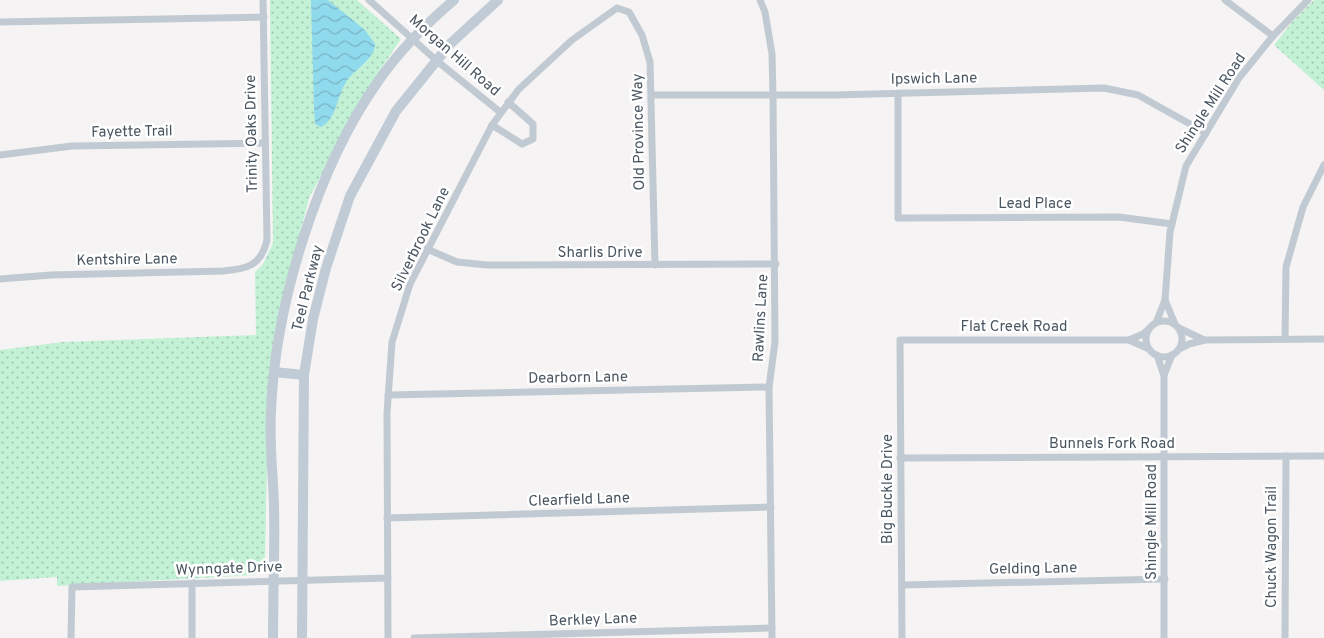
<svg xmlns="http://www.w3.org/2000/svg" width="1324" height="638" font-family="Overpass,sans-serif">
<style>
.park{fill:url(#park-dots)}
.water{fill:url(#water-waves)}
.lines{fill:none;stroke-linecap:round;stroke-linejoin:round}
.street{stroke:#c1cad2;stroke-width:7}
.secondary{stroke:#c1cbd6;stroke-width:10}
.labels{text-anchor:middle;stroke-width:5;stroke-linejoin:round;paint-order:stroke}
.street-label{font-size:15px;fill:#4a5661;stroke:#fff}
</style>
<defs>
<pattern id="park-dots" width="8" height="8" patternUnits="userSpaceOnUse" patternTransform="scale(1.25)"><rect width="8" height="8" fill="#c3f1d5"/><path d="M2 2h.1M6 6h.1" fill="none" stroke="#a0c6b0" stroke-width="1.8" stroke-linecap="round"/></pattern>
<pattern id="water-waves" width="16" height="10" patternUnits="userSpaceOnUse" patternTransform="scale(1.25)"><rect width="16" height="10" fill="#90daee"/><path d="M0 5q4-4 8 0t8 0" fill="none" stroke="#78b4c4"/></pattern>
</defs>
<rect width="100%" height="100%" fill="#f5f3f3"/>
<g class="park">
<path d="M270,0h87l44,39 -30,44 -62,115 -35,138 -6,70 -3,157 -4,7 -7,5 -197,11v-9l-57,4v-231l63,-8 193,-7 -1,-63 8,-8 10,-21z"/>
<path d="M1314,0h10v90l-50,-45 18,-23z"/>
</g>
<path class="water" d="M311,0h17l37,30 10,14c0,16 -23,26 -30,40 -8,13 -9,36 -24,43l-6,-3 -1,-15z"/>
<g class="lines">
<g class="street">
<path d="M369,0l68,61 63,51"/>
<path d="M760,0l5,12 7,42 1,41 2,247 -6,45 3,251"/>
<path d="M1225,0l48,36"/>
<path d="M0,22l264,-5"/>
<path d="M898,93v125l221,-1 53,7"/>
<path d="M653,95h181l270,-7 34,7 68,38"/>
<path d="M492,125l30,19 11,-5v-15l-25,-22"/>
<path d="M0,155l72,-9 193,-3"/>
<path d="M427,249l30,13 30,3 289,-1"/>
<path d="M0,279l51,-4 172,-4c24,-2 38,-5 44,-31l-4,-240"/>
<path d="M1165,300l10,24"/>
<circle cx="1164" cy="339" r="18"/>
<path d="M1156,323l9,-23 5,-68 16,-66 53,-88 34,-42 35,-36"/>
<path d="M1179,328l23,11"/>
<path d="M1285,339l1,-72 17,-60 21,-42"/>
<path d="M1129,340l14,-6 6,-5"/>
<path d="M1179,349l10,-5 16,-4 119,-1"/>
<path d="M1157,355l7,21v262"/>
<path d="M1164,375l8,-20"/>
<path d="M388,395l381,-8"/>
<path d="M900,458l424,-2"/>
<path d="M387,518l384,-11"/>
<path d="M192,582v56"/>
<path d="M902,585l263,-6"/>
<path d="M71,638l1,-51 316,-9"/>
<path d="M388,638l-1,-225 5,-71 18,-58 82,-159 27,-36 53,-49 45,-32 12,4 13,23 8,27 5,203"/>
<path d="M414,638l358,-10"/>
<path d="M902,638l-2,-298h229l20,9"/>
<path d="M1285,638l1,-182"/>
</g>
<g class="secondary">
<path d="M274,372l30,3"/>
<path d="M273,638c0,-44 2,-88 1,-133 -1,-31 -5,-63 -3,-94 4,-106 46,-244 108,-331 21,-30 47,-56 75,-80"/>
<path d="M302,638l2,-263 9,-56 13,-51 24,-72 46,-85 54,-67 48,-44"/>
</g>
</g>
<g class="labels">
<g class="street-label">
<text transform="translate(455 55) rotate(41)" y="5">Morgan Hill Road</text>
<text transform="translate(934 78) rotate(-1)" y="5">Ipswich Lane</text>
<text transform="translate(1210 103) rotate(-57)" y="5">Shingle Mill Road</text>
<text transform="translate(132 131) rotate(-1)" y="5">Fayette Trail</text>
<text transform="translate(638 132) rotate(-91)" y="5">Old Province Way</text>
<text transform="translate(251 134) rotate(-91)" y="5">Trinity Oaks Drive</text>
<text x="1035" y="208">Lead Place</text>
<text transform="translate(420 239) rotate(-64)" y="5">Silverbrook Lane</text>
<text x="600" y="257">Sharlis Drive</text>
<text transform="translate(127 259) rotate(-1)" y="5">Kentshire Lane</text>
<text transform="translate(307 288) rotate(-76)" y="5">Teel Parkway</text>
<text transform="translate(760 318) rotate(-87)" y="5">Rawlins Lane</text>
<text x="1014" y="331">Flat Creek Road</text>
<text transform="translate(578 377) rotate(-1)" y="5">Dearborn Lane</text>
<text x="1112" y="448">Bunnels Fork Road</text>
<text transform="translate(887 489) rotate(-90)" y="5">Big Buckle Drive</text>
<text transform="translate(579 499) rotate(-2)" y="5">Clearfield Lane</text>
<text transform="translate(1151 522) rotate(-90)" y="5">Shingle Mill Road</text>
<text transform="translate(1271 547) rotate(-90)" y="5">Chuck Wagon Trail</text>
<text transform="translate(229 568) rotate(-2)" y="5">Wynngate Drive</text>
<text transform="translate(1033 568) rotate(-1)" y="5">Gelding Lane</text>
<text transform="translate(593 619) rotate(-2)" y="5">Berkley Lane</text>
</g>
</g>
</svg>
